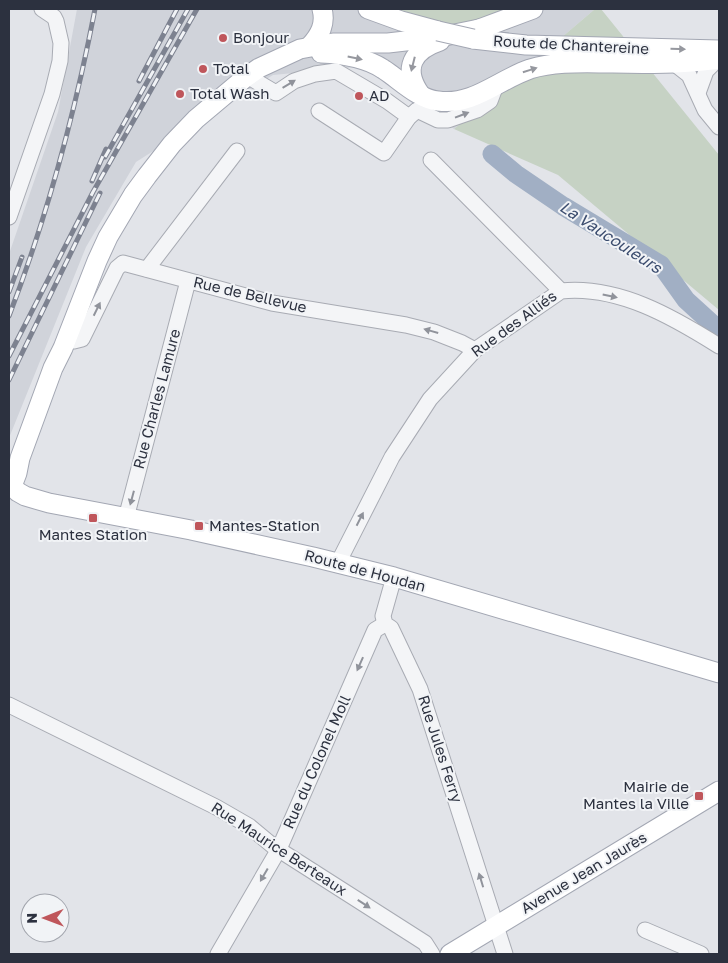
<svg xmlns="http://www.w3.org/2000/svg" width="728" height="963" font-family="'Golos Text',sans-serif">
<style>
.built{fill:#d0d3da}
.green{fill:#c6d2c4}
.lines{fill:none;stroke-linecap:round;stroke-linejoin:round}
.river{stroke:#a1afc4;stroke-width:19}
.minor-casing{stroke:#a8abb3;stroke-width:17}
.major-casing{stroke:#a3a7b3;stroke-width:21}
.minor{stroke:#f4f5f7;stroke-width:15}
.major{stroke:#fff;stroke-width:19}
.rail-casing{stroke:#7d8290;stroke-width:5}
.rail{stroke:#f1f3f6;stroke-width:3;stroke-dasharray:9;stroke-linecap:butt}
.major-bridge-casing{stroke:#a3a7b3;stroke-width:21;stroke-linecap:butt}
.major-bridge{stroke:#fff;stroke-width:19}
.oneway{fill:#96989f}
.oneway2{fill:#90939b}
.poi-dot{fill:#bf565b;stroke:#f1f3f6;stroke-width:2}
.labels{text-anchor:middle;stroke-width:4;stroke-linejoin:round;paint-order:stroke}
.poi-label{font-size:15px;fill:#2c313f;stroke:#f1f3f6;text-anchor:start}
.street-label{font-size:15px;fill:#2c313f;stroke:#f1f3f6}
.water-label{font-size:16px;font-style:italic;fill:#3b4c6e;stroke:#f1f3f6}
</style>
<rect width="100%" height="100%" fill="#e2e4e9"/>
<path class="built" d="M77,9h518l-141,120 -87,-63 -94,9 -137,87 -50,85 -77,191v-184l49,-142z"/>
<g class="green">
<path d="M390,9h120l-29,11 -30,6z"/>
<path d="M595,9h6l118,146v155l-161,-135 -104,-46z"/>
</g>
<g class="lines">
<path class="river" d="M492,154l24,20 47,32 98,59 25,35 33,30"/>
<defs>
<g id="minor">
<path d="M675,64l14,11 16,35 14,17"/>
<path d="M251,73l3,7 22,13 18,-12 21,-7 21,-3 51,30 22,16"/>
<path d="M698,93l8,-22 11,-11"/>
<path d="M417,110l21,10h10l29,-10 13,-9 6,-16"/>
<path d="M319,111l65,42 25,-36 7,-6"/>
<path d="M431,160l130,131"/>
<path d="M9,217l43,-123 8,-33 1,-18 -5,-22 -2,-4 -12,-8"/>
<path d="M147,269l90,-118"/>
<path d="M67,338l7,3 8,-2 35,-71 6,-5 149,40 134,22 28,7 28,11 13,7"/>
<path d="M126,518l62,-237"/>
<path d="M338,563l54,-106 38,-58 45,-49 86,-59c57,-6 112,26 158,55"/>
<path d="M394,577l-11,39 2,8 6,4 29,61 85,265"/>
<path d="M9,705l207,102 33,19 24,20 152,97 7,11"/>
<path d="M645,930l56,24"/>
<path d="M218,954l61,-105 96,-219 10,-6"/>
</g>
<g id="major">
<path d="M368,9l33,12 37,10"/>
<path d="M474,31l59,-22"/>
<path d="M473,39l53,6 193,5"/>
<path d="M310,46c10,-11 16,-22 12,-37"/>
<path d="M321,53c21,1 44,4 62,16 16,10 35,30 55,32 35,5 60,-21 92,-32 26,-8 56,-6 83,-6 36,1 71,1 106,-4"/>
<path d="M420,94c-18,-26 -7,-44 20,-53"/>
<path d="M12,486l6,6 7,4 24,7 142,27 122,27 81,20 325,96"/>
<path d="M12,486l5,-13 3,-15 33,-90 10,-20 34,-87 11,-24 25,-42 14,-19 25,-32 24,-25 50,-42 13,-9 41,-19 33,-6h55l52,-6 44,-9"/>
<path d="M450,954l269,-163"/>
</g>
</defs>
<use href="#minor" class="minor-casing"/>
<use href="#major" class="major-casing"/>
<use href="#minor" class="minor"/>
<use href="#major" class="major"/>
<defs>
<g id="rail">
<path d="M139,81l38,-72"/>
<path d="M105,157l83,-148"/>
<path d="M92,181l14,-32"/>
<path d="M9,292l13,-35"/>
<path d="M9,316c38,-99 66,-203 86,-307"/>
<path d="M9,356l84,-164 104,-183"/>
<path d="M9,380l91,-187"/>
</g>
</defs>
<use href="#rail" class="rail-casing"/>
<use href="#rail" class="rail"/>
<defs>
<path id="major-bridge" d="M438,31l35,8"/>
</defs>
<use href="#major-bridge" class="major-bridge-casing"/>
<use href="#major-bridge" class="major-bridge"/>
</g>
<defs><path id="oneway-solid" d="M-6-.8H1V-3.2L6.5 0L1 3.2V.8H-6Z" transform="scale(1.25)"/></defs>
<g class="oneway">
<use href="#oneway-solid" transform="translate(678 49) rotate(1)"/>
<use href="#oneway-solid" transform="translate(355 58) rotate(12)"/>
<use href="#oneway-solid" transform="translate(413 64) rotate(104)"/>
<use href="#oneway-solid" transform="translate(530 70) rotate(-18)"/>
</g>
<g class="oneway2">
<use href="#oneway-solid" transform="translate(289 84) rotate(-31)"/>
<use href="#oneway-solid" transform="translate(462 115) rotate(-21)"/>
<use href="#oneway-solid" transform="translate(610 296) rotate(12)"/>
<use href="#oneway-solid" transform="translate(97 309) rotate(-64)"/>
<use href="#oneway-solid" transform="translate(431 331) rotate(-164)"/>
<use href="#oneway-solid" transform="translate(132 498) rotate(105)"/>
<use href="#oneway-solid" transform="translate(360 519) rotate(-63)"/>
<use href="#oneway-solid" transform="translate(360 664) rotate(114)"/>
<use href="#oneway-solid" transform="translate(264 875) rotate(120)"/>
<use href="#oneway-solid" transform="translate(481 880) rotate(-107)"/>
<use href="#oneway-solid" transform="translate(364 904) rotate(33)"/>
</g>
<g class="poi-dot">
<circle cx="223" cy="38" r="5"/>
<circle cx="203" cy="69" r="5"/>
<circle cx="180" cy="94" r="5"/>
<circle cx="359" cy="96" r="5"/>
<rect x="88" y="513" width="10" height="10" rx="2.5"/>
<rect x="194" y="521" width="10" height="10" rx="2.5"/>
<rect x="694" y="791" width="10" height="10" rx="2.5"/>
</g>
<g class="labels">
<g class="poi-label">
<text x="233" y="43">Bonjour</text>
<text x="213" y="74">Total</text>
<text x="190" y="99">Total Wash</text>
<text x="369" y="101">AD</text>
<text x="209" y="531">Mantes-Station</text>
<text x="93" y="540" text-anchor="middle">Mantes Station</text>
<text x="689" y="792" text-anchor="end">Mairie de<tspan x="689" dy="17">Mantes la Ville</tspan></text>
</g>
<g class="street-label">
<text transform="translate(571 45) rotate(3)" y="5">Route de Chantereine</text>
<text transform="translate(250 295) rotate(13)" y="5">Rue de Bellevue</text>
<text transform="translate(514 324) rotate(-36)" y="5">Rue des Alliés</text>
<text transform="translate(157 399) rotate(-75)" y="5">Rue Charles Lamure</text>
<text transform="translate(365 571) rotate(15)" y="5">Route de Houdan</text>
<text transform="translate(440 749) rotate(72)" y="5">Rue Jules Ferry</text>
<text transform="translate(317 762) rotate(-66)" y="5">Rue du Colonel Moll</text>
<text transform="translate(279 849) rotate(33)" y="5">Rue Maurice Berteaux</text>
<text transform="translate(584 873) rotate(-31)" y="5">Avenue Jean Jaurès</text>
</g>
<g class="water-label">
<text transform="translate(611 237) rotate(33)" y="6">La Vaucouleurs</text>
</g>
</g>
<rect width="728" height="963" fill="none" stroke="#2c313f" stroke-width="20"/>
<g transform="translate(45 918) rotate(269)"><circle r="24" fill="#f1f3f6" stroke="#a2a5ad"/>
<path d="M0-4L9 19L0 12L-9 19Z" fill="#bf565b"/>
<text y="-8" font-size="14" font-weight="bold" text-anchor="middle" fill="#2c313f">N</text>
</g>
</svg>
